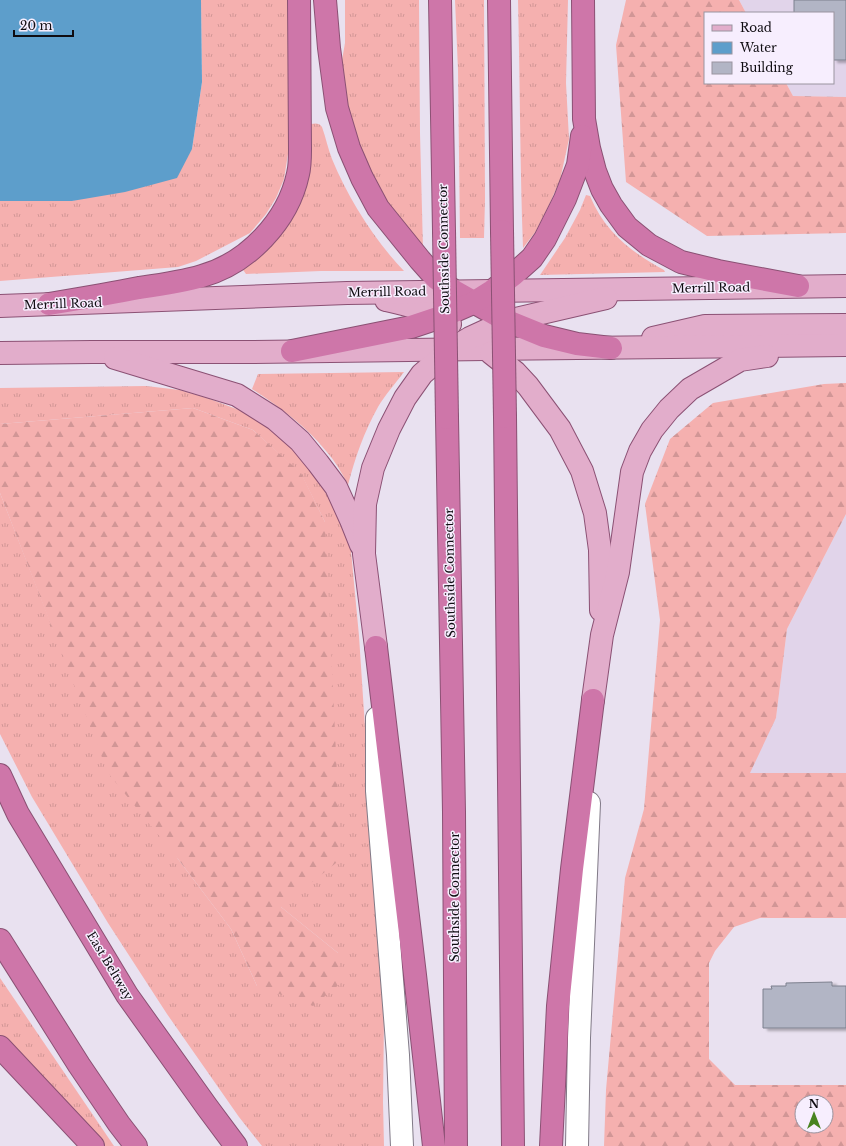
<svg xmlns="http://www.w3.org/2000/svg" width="846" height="1146" font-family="'Libre Baskerville',serif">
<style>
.built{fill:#e1d4ea}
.grass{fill:url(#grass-tufts)}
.forest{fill:url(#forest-firs);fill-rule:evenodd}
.water{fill:#5d9ecb}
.building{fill:#b2b5c5;stroke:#7d808e;filter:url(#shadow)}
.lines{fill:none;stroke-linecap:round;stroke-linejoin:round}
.tertiary-casing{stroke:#817a87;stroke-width:24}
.primary-casing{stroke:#8b5174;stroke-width:24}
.motorway-casing{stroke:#8b5174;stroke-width:24}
.tertiary{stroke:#fff;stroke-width:22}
.primary{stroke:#e2adcb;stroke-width:22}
.motorway{stroke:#ce76a9;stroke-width:22}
.motorway-bridge-casing{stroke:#8b5174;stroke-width:24;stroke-linecap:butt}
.motorway-bridge{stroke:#ce76a9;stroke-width:22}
.labels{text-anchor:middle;stroke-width:3;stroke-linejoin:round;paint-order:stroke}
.street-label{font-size:12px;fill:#0f0c11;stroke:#f7eefe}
</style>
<defs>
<pattern id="grass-tufts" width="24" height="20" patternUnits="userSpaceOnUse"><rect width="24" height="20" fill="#f5b0af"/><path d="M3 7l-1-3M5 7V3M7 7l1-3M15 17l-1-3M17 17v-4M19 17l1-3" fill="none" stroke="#d19696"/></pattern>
<pattern id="forest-firs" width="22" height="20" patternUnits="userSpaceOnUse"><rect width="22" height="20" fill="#f5b0af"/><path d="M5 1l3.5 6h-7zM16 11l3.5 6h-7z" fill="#d19696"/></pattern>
<filter id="shadow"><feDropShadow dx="4.5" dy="2.5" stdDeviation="1" flood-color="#0004"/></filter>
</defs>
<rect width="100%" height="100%" fill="#e9e1f0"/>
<g class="built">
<path d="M739,0h107v97l-53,-1 -7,-13h47v-70h-87z"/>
<path d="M846,514v259h-97l27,-55 11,-89z"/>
</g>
<g class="grass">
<path d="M201,0h90l-1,128 -2,26 -4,25 -8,19 -10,16 -16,19 -54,28 -18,6 -178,14v-80h72l120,-52 10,-67z"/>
<path d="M345,0h74l1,133 3,116 -35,-46 -28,-52 -13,-39 -5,-32v-20l3,-17z"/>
<path d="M455,0h29l1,199 -1,39h-24l-2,-168z"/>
<path d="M518,0h50l-2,83 3,56 -9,41 -11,25 -13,26 -13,17c-3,-83 -3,-165 -5,-248z"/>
<path d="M311,124c4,-1 9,-1 11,3 4,11 6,22 10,32 16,39 43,82 72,112h-83l-75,3 -5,-7 14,-11z"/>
<path d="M586,195l4,1c15,36 41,56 74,74l1,2 -125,3 25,-37 15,-28z"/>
<path d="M404,372c-9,12 -19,23 -26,35 -14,25 -23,51 -30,78 -6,-12 -13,-24 -22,-34 -21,-26 -47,-44 -74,-62l6,-15z"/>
<path d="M146,386l34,4 27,8 51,19 44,41 34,50 15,43 8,85 25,381 -1,85 1,44h-122l-23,-29 -72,-103 -59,-91 -76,-126 -32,-63v-241l53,136 125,230 53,70 26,57 81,-33 -57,-46 44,-385 -24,-48 -48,-44 -60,-22 -193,16v-36z"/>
<path d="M0,978l114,168h-11l-56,-59 -47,-52z"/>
</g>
<g class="forest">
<path d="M626,0h113l7,13h-41v70h81l7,13 53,1v136l-139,3 -81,-54 -10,-137z"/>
<path d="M846,383v131l-59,115 -11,89 -26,55h96v145h-86l-26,9 -19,24 -6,12v96l26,26h111v61h-242l2,-56 19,-212 19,-69 16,-189 -15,-116 25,-65 43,-36 111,-19zM802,1102h24v24h-24z"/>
<path d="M193,408l60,22 48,43 24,49 16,337 -60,48 57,46 3,30 -28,23 -56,-20 -26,-57 -53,-70 -70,-86 -108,-280v-69z"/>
</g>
<path class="water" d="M0,0h201l1,82 -10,67 -15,29 -52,14 -53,9h-72z"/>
<g class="building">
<path d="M794,0h52v60h-13v-47h-39z"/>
<path d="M832,982v4h14v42h-83v-39h9l-1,-3h15v-3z"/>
</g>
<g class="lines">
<defs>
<g id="tertiary">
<path d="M377,718v73l21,264 4,91"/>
<path d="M577,1146l2,-108 10,-235"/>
</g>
<g id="primary">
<path d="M386,300c22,5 45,10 64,24"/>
<path d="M0,306l347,-13 499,-7"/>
<path d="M653,338l52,-12 141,-1"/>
<path d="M0,353l92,-1h155l239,-3 360,-4"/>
<path d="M491,353l24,19 13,14 32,43 22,42 13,42 5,37 1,60"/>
<path d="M115,358l122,37 38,24 25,22 18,22 18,24 15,33 10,25"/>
<path d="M376,647l-12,-93 1,-50 8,-36 16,-39 16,-31 17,-24 28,-24 20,-12 37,-17 99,-23"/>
<path d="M593,700l9,-65 16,-63 14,-100 8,-21 12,-21 17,-21 21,-20 50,-29 27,-4"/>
</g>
<g id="motorway">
<path d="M325,0l4,48 8,60 12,40 13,30 16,30 42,52 16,18 18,13 53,30 37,15 33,8 34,4"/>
<path d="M440,0l4,231"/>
<path d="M499,0l3,231"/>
<path d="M583,0l1,119 5,29 6,23 7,18 9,16 16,22 22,18 32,17 37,9 80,15"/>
<path d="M49,304c30,-5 60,-10 90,-16 21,-3 43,-6 63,-12 46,-13 86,-55 96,-102 2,-8 2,-16 2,-24l-1,-150"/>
<path d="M292,351l119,-24 30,-10 32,-14 19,-12 21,-16 19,-17 13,-19 20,-40 13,-34 4,-29"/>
<path d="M505,417l8,729"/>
<path d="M447,418l7,394 2,334"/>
<path d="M376,647l39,328 19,171"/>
<path d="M0,775l18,39 109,181 80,112 29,39"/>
<path d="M0,940l79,125 40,59 17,22"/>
<path d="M0,1047l93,99"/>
<path d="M551,1146l7,-140 14,-137 21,-169"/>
</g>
</defs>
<use href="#tertiary" class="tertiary-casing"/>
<use href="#primary" class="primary-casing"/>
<use href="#motorway" class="motorway-casing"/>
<use href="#tertiary" class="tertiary"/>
<use href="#primary" class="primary"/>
<use href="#motorway" class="motorway"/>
<defs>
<g id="motorway-bridge">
<path d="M444,231l3,187"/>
<path d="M502,231l3,186"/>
</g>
</defs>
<use href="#motorway-bridge" class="motorway-bridge-casing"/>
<use href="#motorway-bridge" class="motorway-bridge"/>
</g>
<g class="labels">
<g class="street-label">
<text transform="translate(444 249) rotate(-91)" y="4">Southside Connector</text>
<text transform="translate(711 288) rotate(-1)" y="4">Merrill Road</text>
<text transform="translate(387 292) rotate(-1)" y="4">Merrill Road</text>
<text transform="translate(63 304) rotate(-2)" y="4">Merrill Road</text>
<text transform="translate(450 573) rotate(-91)" y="4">Southside Connector</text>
<text transform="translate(455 897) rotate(-90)" y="4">Southside Connector</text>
<text transform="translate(110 966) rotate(59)" y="4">East Beltway</text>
</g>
</g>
<rect x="704" y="12" width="130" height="72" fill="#f7eefe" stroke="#9a949f"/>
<rect x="712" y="25" width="20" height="6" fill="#e2adcb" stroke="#9a949f"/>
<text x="740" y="32" font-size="12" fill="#0f0c11">Road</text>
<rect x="712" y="42" width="20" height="12" fill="#5d9ecb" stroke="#9a949f"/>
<text x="740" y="52" font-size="12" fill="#0f0c11">Water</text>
<rect x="712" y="62" width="20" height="12" fill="#b2b5c5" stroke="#9a949f"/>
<text x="740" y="72" font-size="12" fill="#0f0c11">Building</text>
<g transform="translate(814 1114)"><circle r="19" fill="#f7eefe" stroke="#9a949f"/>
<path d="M0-3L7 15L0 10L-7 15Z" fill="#488320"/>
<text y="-6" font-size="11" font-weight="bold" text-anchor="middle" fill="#0f0c11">N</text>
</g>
<path d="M14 30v6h59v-6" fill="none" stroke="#0f0c11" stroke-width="2"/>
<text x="20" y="30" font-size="12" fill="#0f0c11" stroke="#f7eefe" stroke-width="3" paint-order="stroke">20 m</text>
</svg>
